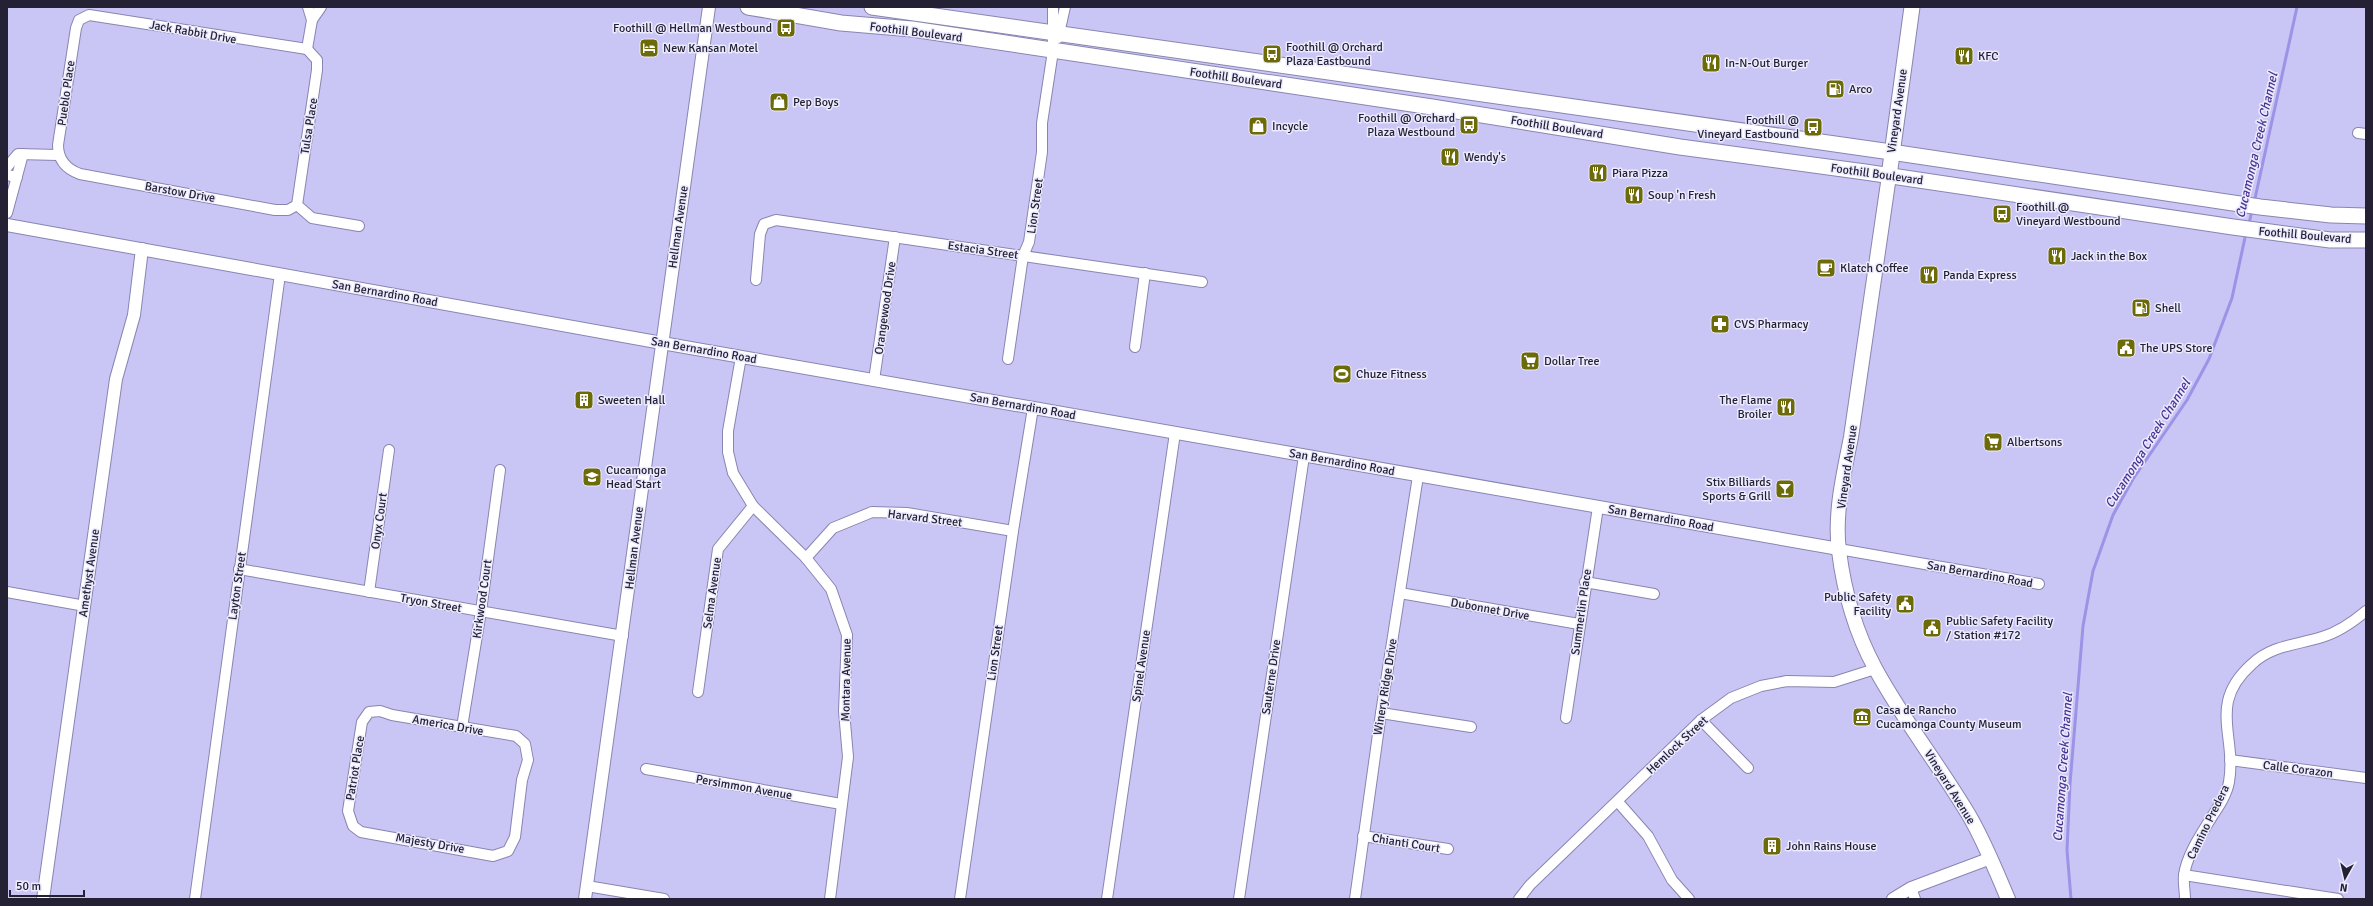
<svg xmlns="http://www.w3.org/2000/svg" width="2373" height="906" font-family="Signika,sans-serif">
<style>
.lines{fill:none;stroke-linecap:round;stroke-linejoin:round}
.stream{stroke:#9c93e6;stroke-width:3}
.minor-casing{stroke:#8985b1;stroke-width:12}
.tertiary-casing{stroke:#8985b1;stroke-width:14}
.secondary-casing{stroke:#8985b1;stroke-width:16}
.primary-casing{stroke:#8985b1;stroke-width:17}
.minor{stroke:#fff;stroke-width:10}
.tertiary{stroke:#fff;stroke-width:12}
.secondary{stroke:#fff;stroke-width:14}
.primary{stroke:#fff;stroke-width:15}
.labels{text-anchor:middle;stroke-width:3;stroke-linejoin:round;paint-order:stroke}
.poi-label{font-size:12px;fill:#232133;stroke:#ebeafe;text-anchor:start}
.street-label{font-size:12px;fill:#232133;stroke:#ebeafe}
.water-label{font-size:13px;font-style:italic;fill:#483392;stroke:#ebeafe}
</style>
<rect width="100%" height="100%" fill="#c9c6f5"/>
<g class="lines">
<g class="stream">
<path d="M2254,203l43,-196"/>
<path d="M2249,224l3,-14"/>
<path d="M2071,899l-4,-49 3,-66 13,-158 10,-55 20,-56 20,-36 54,-79 22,-41 23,-61 14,-65"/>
</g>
<defs>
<g id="minor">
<path d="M312,20l9,-13"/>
<path d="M1058,38l7,-31"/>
<path d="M307,49l5,-29 -4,-13"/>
<path d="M2358,133l8,1"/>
<path d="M7,167l11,-13 40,1"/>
<path d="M7,175l10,2"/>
<path d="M297,205l-9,5h-13l-195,-36c-14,-5 -22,-14 -22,-29l18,-117 3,-8 10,-5 218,34"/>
<path d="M297,205l20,-135v-10l-10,-11"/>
<path d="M297,205l15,13 47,8"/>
<path d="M7,213l16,-59"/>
<path d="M756,280l4,-46 4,-10 12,-4 426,62"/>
<path d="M1135,347l10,-74"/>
<path d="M741,357l-13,74v21l5,21 20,33 53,52 25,31 16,46 -3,76 4,46 -18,142"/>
<path d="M1008,359l15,-103 6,-14 13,-90v-29l11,-72v-44"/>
<path d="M874,380l21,-143"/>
<path d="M1839,549l200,35"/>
<path d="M806,558l27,-30 39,-16 35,1 106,18"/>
<path d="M239,569l384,67"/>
<path d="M1585,582l69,12"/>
<path d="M7,592l78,14"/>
<path d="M369,592l20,-142"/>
<path d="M1400,593l179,31"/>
<path d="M698,692l20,-143 35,-43"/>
<path d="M380,711l12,4 124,21 9,8 3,16 -6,20 -7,57 -7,14 -15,5 -132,-24 -8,-6 -5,-15 14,-89 7,-10z"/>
<path d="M1381,713l90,14"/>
<path d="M1566,718l32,-211"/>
<path d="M1701,720l47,48"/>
<path d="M462,727l19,-116 19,-141"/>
<path d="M2230,760l136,18"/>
<path d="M646,769l195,35"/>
<path d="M1618,802l30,34 24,44 17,19"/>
<path d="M1363,836l85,13"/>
<path d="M2184,875l154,24"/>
<path d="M587,886l77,13"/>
<path d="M1911,888l4,11"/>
<path d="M195,899l85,-625"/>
<path d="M960,899l53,-368 20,-123"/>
<path d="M1107,899l68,-466"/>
<path d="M1239,899l65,-443"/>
<path d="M1355,899l26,-186 37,-237"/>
<path d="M1519,899l11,-14 171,-165 30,-22 30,-12 26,-5 47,1 41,-13"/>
<path d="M2185,899c0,-8 -2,-17 -1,-24 3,-21 18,-42 29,-60 6,-9 14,-21 16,-33 8,-47 -22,-78 23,-118 20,-19 45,-19 70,-27 17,-5 31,-15 44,-26"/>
</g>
<g id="tertiary">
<path d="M7,225l655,118 1177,206"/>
<path d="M43,899l73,-520 18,-64 8,-66"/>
<path d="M585,899l124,-892"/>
<path d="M1893,899l18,-11 80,-30"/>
</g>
<path id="secondary" d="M1889,176l-38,261c-7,36 -17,76 -12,114 5,40 17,82 36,117 28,52 65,98 95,149 15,26 26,54 38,82"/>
<g id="primary">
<path d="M748,7l93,16 71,6 520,78 248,40 185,25 368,55 97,13h36"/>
<path d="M872,7l1019,145 369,55 71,8 35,1"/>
<path d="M1889,176l23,-169"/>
</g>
</defs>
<use href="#minor" class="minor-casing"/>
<use href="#tertiary" class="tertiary-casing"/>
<use href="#secondary" class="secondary-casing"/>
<use href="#primary" class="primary-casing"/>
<use href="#minor" class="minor"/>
<use href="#tertiary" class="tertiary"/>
<use href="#secondary" class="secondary"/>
<use href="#primary" class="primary"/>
</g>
<defs>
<symbol id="bus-square" viewBox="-11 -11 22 22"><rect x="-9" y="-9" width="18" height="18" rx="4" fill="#6d6b08" stroke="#ebeafe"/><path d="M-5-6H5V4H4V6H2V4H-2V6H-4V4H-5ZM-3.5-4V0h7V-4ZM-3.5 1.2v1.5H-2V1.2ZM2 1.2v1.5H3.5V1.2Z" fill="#fff"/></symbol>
<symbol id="hotel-square" viewBox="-11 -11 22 22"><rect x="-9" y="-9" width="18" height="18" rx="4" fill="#6d6b08" stroke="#ebeafe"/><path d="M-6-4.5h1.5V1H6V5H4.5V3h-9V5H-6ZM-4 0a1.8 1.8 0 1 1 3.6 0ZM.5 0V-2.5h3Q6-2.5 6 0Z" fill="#fff"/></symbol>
<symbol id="restaurant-square" viewBox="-11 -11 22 22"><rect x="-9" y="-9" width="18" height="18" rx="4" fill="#6d6b08" stroke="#ebeafe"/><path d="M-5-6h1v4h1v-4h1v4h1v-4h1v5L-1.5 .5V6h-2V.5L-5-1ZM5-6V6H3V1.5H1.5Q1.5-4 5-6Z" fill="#fff"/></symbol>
<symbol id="fuel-square" viewBox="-11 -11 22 22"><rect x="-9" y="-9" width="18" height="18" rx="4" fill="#6d6b08" stroke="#ebeafe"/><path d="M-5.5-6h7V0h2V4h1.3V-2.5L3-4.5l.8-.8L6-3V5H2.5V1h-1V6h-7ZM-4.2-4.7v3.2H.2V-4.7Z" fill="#fff"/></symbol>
<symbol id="shop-square" viewBox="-11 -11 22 22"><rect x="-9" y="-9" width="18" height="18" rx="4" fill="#6d6b08" stroke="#ebeafe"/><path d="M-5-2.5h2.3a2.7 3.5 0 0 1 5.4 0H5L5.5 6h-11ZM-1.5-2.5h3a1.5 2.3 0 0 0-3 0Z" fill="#fff"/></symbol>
<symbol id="cafe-square" viewBox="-11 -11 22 22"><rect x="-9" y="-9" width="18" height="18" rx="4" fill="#6d6b08" stroke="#ebeafe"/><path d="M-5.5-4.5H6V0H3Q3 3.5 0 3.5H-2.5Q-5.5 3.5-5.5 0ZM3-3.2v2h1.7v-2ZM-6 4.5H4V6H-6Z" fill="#fff"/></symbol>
<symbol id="pharmacy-square" viewBox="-11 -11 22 22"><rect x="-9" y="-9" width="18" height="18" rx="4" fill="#6d6b08" stroke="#ebeafe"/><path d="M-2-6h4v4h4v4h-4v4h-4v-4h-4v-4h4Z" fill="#fff"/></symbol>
<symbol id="civic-square" viewBox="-11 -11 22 22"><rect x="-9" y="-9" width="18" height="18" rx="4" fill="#6d6b08" stroke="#ebeafe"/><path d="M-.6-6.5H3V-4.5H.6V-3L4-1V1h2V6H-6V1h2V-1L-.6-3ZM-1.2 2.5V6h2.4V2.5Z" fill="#fff"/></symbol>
<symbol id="supermarket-square" viewBox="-11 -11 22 22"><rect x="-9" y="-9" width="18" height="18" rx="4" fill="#6d6b08" stroke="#ebeafe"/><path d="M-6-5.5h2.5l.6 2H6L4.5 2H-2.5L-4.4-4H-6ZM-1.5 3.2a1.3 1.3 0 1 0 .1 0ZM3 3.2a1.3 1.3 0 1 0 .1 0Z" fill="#fff"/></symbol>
<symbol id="stadium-square" viewBox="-11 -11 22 22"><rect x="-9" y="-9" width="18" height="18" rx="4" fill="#6d6b08" stroke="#ebeafe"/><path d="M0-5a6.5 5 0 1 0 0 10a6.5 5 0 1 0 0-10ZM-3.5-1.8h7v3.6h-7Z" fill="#fff"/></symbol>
<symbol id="building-square" viewBox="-11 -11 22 22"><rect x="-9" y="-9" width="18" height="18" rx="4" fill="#6d6b08" stroke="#ebeafe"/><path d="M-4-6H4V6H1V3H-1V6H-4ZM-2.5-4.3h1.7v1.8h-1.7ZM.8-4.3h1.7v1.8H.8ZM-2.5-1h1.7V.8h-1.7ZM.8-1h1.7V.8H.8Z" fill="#fff"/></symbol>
<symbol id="school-square" viewBox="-11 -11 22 22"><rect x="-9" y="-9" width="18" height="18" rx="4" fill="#6d6b08" stroke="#ebeafe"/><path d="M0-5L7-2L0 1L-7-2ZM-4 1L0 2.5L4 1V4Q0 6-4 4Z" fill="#fff"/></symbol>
<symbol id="bar-square" viewBox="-11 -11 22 22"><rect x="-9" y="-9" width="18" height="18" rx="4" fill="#6d6b08" stroke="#ebeafe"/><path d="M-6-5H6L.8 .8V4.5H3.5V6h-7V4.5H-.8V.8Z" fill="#fff"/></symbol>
<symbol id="museum-square" viewBox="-11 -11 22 22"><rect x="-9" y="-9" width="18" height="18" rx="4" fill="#6d6b08" stroke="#ebeafe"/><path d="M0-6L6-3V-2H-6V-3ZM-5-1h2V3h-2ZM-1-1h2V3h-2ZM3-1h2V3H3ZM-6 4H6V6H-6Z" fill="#fff"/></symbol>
</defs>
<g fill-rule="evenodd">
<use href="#bus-square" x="775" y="17" width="22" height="22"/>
<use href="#hotel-square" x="638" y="37" width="22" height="22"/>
<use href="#bus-square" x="1261" y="43" width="22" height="22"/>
<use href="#restaurant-square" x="1953" y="45" width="22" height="22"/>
<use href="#restaurant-square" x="1700" y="52" width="22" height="22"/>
<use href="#fuel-square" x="1824" y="78" width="22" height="22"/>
<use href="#shop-square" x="768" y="91" width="22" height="22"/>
<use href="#bus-square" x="1458" y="114" width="22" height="22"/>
<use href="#shop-square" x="1247" y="115" width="22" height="22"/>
<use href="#bus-square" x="1802" y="116" width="22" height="22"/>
<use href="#restaurant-square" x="1439" y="146" width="22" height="22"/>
<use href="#restaurant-square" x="1587" y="162" width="22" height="22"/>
<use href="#restaurant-square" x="1623" y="184" width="22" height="22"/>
<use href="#bus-square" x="1991" y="203" width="22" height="22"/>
<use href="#restaurant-square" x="2046" y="245" width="22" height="22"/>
<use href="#cafe-square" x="1815" y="257" width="22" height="22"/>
<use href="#restaurant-square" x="1918" y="264" width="22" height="22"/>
<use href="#fuel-square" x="2130" y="297" width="22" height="22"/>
<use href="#pharmacy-square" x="1709" y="313" width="22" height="22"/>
<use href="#civic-square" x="2115" y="337" width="22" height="22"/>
<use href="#supermarket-square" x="1519" y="350" width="22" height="22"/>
<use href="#stadium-square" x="1331" y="363" width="22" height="22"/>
<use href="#building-square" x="573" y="389" width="22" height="22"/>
<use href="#restaurant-square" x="1775" y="396" width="22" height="22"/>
<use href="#supermarket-square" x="1982" y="431" width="22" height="22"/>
<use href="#school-square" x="581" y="466" width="22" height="22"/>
<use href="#bar-square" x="1774" y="478" width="22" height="22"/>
<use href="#civic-square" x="1894" y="593" width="22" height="22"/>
<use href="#civic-square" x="1921" y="617" width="22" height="22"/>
<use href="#museum-square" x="1851" y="706" width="22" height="22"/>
<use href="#building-square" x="1761" y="835" width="22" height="22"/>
</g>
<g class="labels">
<g class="poi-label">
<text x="772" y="32" text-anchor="end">Foothill @ Hellman Westbound</text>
<text x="1286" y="51">Foothill @ Orchard<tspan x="1286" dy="14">Plaza Eastbound</tspan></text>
<text x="663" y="52">New Kansan Motel</text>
<text x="1978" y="60">KFC</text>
<text x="1725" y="67">In-N-Out Burger</text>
<text x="1849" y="93">Arco</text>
<text x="793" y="106">Pep Boys</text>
<text x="1455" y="122" text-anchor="end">Foothill @ Orchard<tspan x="1455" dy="14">Plaza Westbound</tspan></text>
<text x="1799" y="124" text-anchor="end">Foothill @<tspan x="1799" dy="14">Vineyard Eastbound</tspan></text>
<text x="1272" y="130">Incycle</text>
<text x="1464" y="161">Wendy's</text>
<text x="1612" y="177">Piara Pizza</text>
<text x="1648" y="199">Soup 'n Fresh</text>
<text x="2016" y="211">Foothill @<tspan x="2016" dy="14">Vineyard Westbound</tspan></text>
<text x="2071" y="260">Jack in the Box</text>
<text x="1840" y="272">Klatch Coffee</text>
<text x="1943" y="279">Panda Express</text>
<text x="2155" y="312">Shell</text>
<text x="1734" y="328">CVS Pharmacy</text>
<text x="2140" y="352">The UPS Store</text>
<text x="1544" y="365">Dollar Tree</text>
<text x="1356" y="378">Chuze Fitness</text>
<text x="598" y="404">Sweeten Hall</text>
<text x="1772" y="404" text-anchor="end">The Flame<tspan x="1772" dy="14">Broiler</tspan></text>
<text x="2007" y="446">Albertsons</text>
<text x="606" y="474">Cucamonga<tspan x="606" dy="14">Head Start</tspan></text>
<text x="1771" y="486" text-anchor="end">Stix Billiards<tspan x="1771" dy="14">Sports &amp; Grill</tspan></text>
<text x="1891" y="601" text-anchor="end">Public Safety<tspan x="1891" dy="14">Facility</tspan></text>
<text x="1946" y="625">Public Safety Facility<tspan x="1946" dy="14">/ Station #172</tspan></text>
<text x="1876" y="714">Casa de Rancho<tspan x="1876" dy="14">Cucamonga County Museum</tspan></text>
<text x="1786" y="850">John Rains House</text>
</g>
<g class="street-label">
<text transform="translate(193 32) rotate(10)" y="4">Jack Rabbit Drive</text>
<text transform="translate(916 32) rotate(7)" y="4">Foothill Boulevard</text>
<text transform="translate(1236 78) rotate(8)" y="4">Foothill Boulevard</text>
<text transform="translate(66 93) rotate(-82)" y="4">Pueblo Place</text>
<text transform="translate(1897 111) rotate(-82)" y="4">Vineyard Avenue</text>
<text transform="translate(309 126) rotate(-81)" y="4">Tulsa Place</text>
<text transform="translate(1557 127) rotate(9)" y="4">Foothill Boulevard</text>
<text transform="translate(1877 174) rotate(8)" y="4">Foothill Boulevard</text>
<text transform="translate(180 192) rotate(10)" y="4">Barstow Drive</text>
<text transform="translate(1035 206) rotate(-82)" y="4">Lion Street</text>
<text transform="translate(678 227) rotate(-82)" y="4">Hellman Avenue</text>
<text transform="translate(2305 235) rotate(5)" y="4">Foothill Boulevard</text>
<text transform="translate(983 250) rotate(8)" y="4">Estacia Street</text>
<text transform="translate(385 293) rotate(10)" y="4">San Bernardino Road</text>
<text transform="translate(885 308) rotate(-82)" y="4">Orangewood Drive</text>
<text transform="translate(704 350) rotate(10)" y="4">San Bernardino Road</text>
<text transform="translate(1023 406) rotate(10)" y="4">San Bernardino Road</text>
<text transform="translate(1342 462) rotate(10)" y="4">San Bernardino Road</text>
<text transform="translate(1847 467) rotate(-82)" y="4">Vineyard Avenue</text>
<text transform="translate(925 518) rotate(7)" y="4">Harvard Street</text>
<text transform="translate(1661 518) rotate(10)" y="4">San Bernardino Road</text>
<text transform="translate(379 521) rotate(-82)" y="4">Onyx Court</text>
<text transform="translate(634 548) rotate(-83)" y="4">Hellman Avenue</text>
<text transform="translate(89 573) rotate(-82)" y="4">Amethyst Avenue</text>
<text transform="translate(1980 574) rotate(10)" y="4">San Bernardino Road</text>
<text transform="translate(237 586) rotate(-82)" y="4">Layton Street</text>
<text transform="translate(712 593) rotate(-82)" y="4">Selma Avenue</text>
<text transform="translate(482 599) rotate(-82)" y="4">Kirkwood Court</text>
<text transform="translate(431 603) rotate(10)" y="4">Tryon Street</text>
<text transform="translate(1490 609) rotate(10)" y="4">Dubonnet Drive</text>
<text transform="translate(1581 612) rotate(-82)" y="4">Summerlin Place</text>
<text transform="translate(995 653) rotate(-82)" y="4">Lion Street</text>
<text transform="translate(1141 666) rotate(-82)" y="4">Spinel Avenue</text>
<text transform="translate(1271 677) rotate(-82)" y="4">Sauterne Drive</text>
<text transform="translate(846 680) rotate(-89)" y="4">Montara Avenue</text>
<text transform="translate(1385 687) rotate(-81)" y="4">Winery Ridge Drive</text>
<text transform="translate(448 725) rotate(10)" y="4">America Drive</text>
<text transform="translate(1677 745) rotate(-43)" y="4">Hemlock Street</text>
<text transform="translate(355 768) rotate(-81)" y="4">Patriot Place</text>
<text transform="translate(2298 769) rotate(7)" y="4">Calle Corazon</text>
<text transform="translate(744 787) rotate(10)" y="4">Persimmon Avenue</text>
<text transform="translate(1950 787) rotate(58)" y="4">Vineyard Avenue</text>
<text transform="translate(2208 822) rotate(-64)" y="4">Camino Predera</text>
<text transform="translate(430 843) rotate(10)" y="4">Majesty Drive</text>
<text transform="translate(1406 843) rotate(9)" y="4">Chianti Court</text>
</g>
<g class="water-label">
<text transform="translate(2256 145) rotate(-77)" y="5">Cucamonga Creek Channel</text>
<text transform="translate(2147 443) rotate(-58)" y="5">Cucamonga Creek Channel</text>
<text transform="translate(2062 767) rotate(-86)" y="5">Cucamonga Creek Channel</text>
</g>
</g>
<rect width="2373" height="906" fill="none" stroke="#232133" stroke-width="16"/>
<g transform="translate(2345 878) rotate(188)" stroke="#ebeafe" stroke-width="3" paint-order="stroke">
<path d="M0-3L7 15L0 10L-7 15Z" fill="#232133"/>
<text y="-6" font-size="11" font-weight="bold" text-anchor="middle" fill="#232133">N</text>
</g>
<path d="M10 890v6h74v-6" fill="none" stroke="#232133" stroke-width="2"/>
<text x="16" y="890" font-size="12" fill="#232133" stroke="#ebeafe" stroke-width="3" paint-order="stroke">50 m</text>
</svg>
